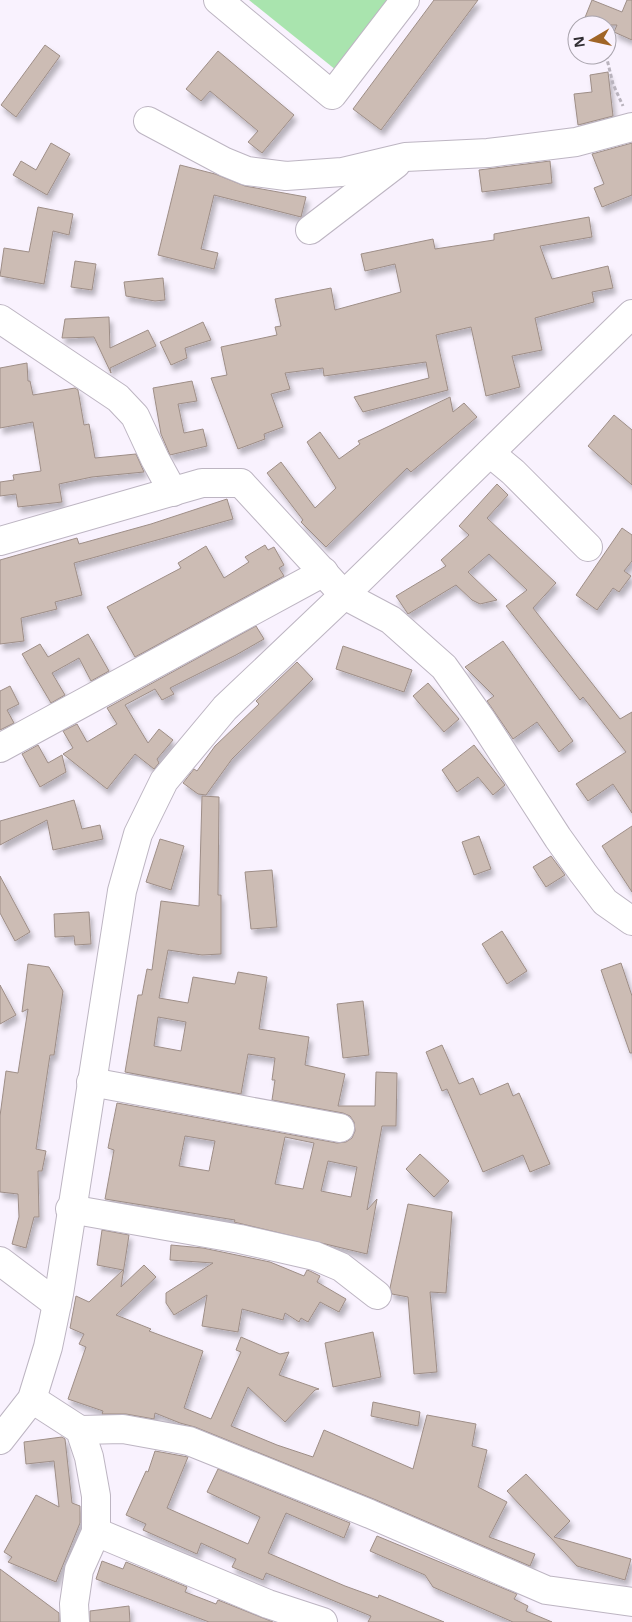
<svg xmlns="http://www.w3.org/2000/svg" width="632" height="1622" font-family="'Noto Sans',sans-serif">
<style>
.green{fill:#a9e4ae}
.building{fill:#ccbcb4;stroke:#9e8e87;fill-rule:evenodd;filter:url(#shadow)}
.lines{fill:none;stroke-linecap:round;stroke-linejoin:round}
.minor-casing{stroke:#bdb5c2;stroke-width:30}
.path{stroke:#b9b3bd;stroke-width:3;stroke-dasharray:4 2.5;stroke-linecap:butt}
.minor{stroke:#fff;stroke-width:28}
</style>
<defs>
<filter id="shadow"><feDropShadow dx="3" dy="5.5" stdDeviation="2.5" flood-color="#0004"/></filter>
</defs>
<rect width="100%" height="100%" fill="#f9f2fe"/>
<path class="green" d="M249,0h142l-55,70z"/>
<g class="building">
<path d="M434,0h44l-97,130 -28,-21z"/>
<path d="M592,0l30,12 5,-12h5v40l-18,-8 3,-7h-35z"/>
<path d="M45,45l15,11 -44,61 -15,-12z"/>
<path d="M218,51l76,64 -32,38 -14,-11 10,-11 -48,-40 -9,10 -15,-12z"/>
<path d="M608,72l5,44 -35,9 -4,-31 18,-2 -2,-17z"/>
<path d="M51,143l19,11 -23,41 -34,-20 8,-14 15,9z"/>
<path d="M632,143v52l-30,12 -8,-19 10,-4 -12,-30z"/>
<path d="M550,161l2,22 -70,9 -3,-22z"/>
<path d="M180,165l35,9 30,12 61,11 -5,20 -87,-22 -13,54 17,4 -4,16 -56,-14z"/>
<path d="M38,207l35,7 -4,21 -16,-4 -9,53 -44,-8 4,-28 25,4z"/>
<path d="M589,217l3,20 -52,9 12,33 56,-13 5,22 -21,4 2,10 -59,16 7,32 -30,6 8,31 -34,9 -15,-69 -35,8 12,55 -85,22 -9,-15 75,-19 -3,-16 -102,14 -1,-8 -38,5 5,16 -19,5 12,33 -19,7 1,5 -27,10 -27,-71 16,-3 -6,-28 56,-12 -2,-8 6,-1 -6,-27 56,-11 4,22 66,-18 -6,-28 -30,7 -4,-17 72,-15 2,10 59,-9v-6z"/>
<path d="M75,261l21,3 -4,26 -21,-3z"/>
<path d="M163,278l2,22 -10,1 -29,-5 -2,-14z"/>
<path d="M109,317l1,31 38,-18 8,16 -46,22 1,5 -17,-36 -32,1 3,-19z"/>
<path d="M203,322l8,18 -26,8 2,10 -16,7 -11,-23z"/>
<path d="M27,363l1,18h2l3,14 42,-7 3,2 6,35 5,-1 6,34 41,-4 8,18 -52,5 -33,7 3,18 -44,5 -2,-13 -16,2v-14l14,-2 -1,-5 28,-4 -8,-49 -33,6v-60z"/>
<path d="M192,381l5,20 -19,3 6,29 19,-4 4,17 -37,9 -9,-21 -8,-46z"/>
<path d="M450,397l3,15 11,-9 13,14 -66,55 -4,-4 -81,79 -25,-25 2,-2 -36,-47 14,-11 34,46 21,-20 -29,-46 13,-10 19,27 21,-15 -2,-3z"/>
<path d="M614,415l18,15v55l-44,-39z"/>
<path d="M497,484l11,11 -21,23 69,65 -23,25 87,111 12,-7v101l-19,-29 -25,17 -12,-17 50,-32 -43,-55 -3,3 -74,-94 21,-16 -38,-36 -21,18 29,28 -17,4 -8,-4 -16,-15 -48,29 -12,-18 50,-30 -5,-6 28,-25 -10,-9z"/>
<path d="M227,499l6,20 -159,44 8,32 -27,7 2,7 -36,9 3,23 -24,3v-84l77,-22 2,6 72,-20z"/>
<path d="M622,528l10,7v26l-8,10 7,5 -12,16 -6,-4 -16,22 -21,-15z"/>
<path d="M265,545l3,5 6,-3 10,18 -5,3 5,8 -149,81 -28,-50 74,-39 -3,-5 28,-17 18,32 25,-16 -4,-5z"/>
<path d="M256,626l8,13 -28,16 -66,33 4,6 -12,6 -7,-11 -30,16 23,38 11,-14 14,11 -16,19 2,4 -5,6 -19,-15 -28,35 -44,-35 10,-6 -10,-17 14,-7 10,18 30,-18 -10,-16z"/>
<path d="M88,634l21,37 -18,10 -12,-23 -27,15 13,22 -14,8 -29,-49 18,-10 8,13z"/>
<path d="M503,641l70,100 -14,11 -22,-30 -24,17 -26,-38 7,-5 -29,-29z"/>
<path d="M343,646l69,24 -8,22 -68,-23z"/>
<path d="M297,662l16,17 -81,80 -26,36 -8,-1 -15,-11 11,-14 3,2 18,-25 44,-42 -3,-3z"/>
<path d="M428,683l31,36 -15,13 -31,-36z"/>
<path d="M10,686l9,18 -12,6 7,13 -14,7v-39z"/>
<path d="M38,745l10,18 14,-8 4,17 -26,15 -18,-33z"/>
<path d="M474,745l31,40 -12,10 -15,-18 -21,15 -15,-22z"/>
<path d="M202,796l17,1 -1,98h3v59l-19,1 -34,-5 -9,48 29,5 5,-26 42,7 3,-12 29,5 -8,52 50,8 -4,28 40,9 -7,32h37l1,-34 21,1 -1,53h-14l-15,84 10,-11 -10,55 -133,-32 1,-2 -130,-21 9,-49 -6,-2 9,-45 220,40 9,-1 6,-4 3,-7 -1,-9 -4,-6 -7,-3 -71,-13 3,-20h-3l3,-22 -27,-4 -7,40 -116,-22 13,-77h4l5,-26 5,1 9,-69 38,5zM158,1017l28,5 -5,29 -27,-5zM185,1136l30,5 -6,30 -30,-5zM285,1137l29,6 -11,46 -28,-5zM328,1161l29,6 -6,30 -30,-6z"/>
<path d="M74,800l8,29 18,-4 3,14 -50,11 -6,-30 -47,25v-24z"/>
<path d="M632,826v66l-30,-46z"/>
<path d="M479,836l12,33 -17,6 -12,-33z"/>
<path d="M160,839l24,7 -13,44 -25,-8z"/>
<path d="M551,856l14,19 -19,12 -13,-20z"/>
<path d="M272,870l5,57 -26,2 -6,-57z"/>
<path d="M0,876l30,56 -15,9 -15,-28z"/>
<path d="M89,912l2,32 -16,1 -1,-9 -19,1 -1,-23z"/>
<path d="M502,931l25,40 -20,13 -25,-40z"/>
<path d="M621,963l11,33v57h-2l-29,-83z"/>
<path d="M28,964l21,3 14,24 -9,64h-4l-14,94 10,2 -4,20h-4l1,46h-5l-8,31 -14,-4 7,-27 -1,-23 -18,-2v-76l6,-45 12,2 10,-64 -6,3z"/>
<path d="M0,985l16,30 -16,9z"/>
<path d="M363,1001l6,54 -26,3 -6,-54z"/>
<path d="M442,1045l17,39 14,-6 7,17 28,-12 5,13 6,-3 31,71 -20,8 -7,-17 -40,17 -36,-83 -5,2 -16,-39z"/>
<path d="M420,1154l29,27 -15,16 -28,-28z"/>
<path d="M408,1204l44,8 -6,81 -16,-1 7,80 -23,2 -6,-77 -16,-3 -2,-6z"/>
<path d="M102,1230l27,5 -8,52 23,-22 12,12 -40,38 35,14 -2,2 54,20 -19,57 27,11 30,-67 -5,-2 5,-13 39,17 9,-2 -10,23 40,14 -4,1 -30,32 -37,-35 -17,39 46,19 36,12 11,-27 89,39 14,-54 49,9 -4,22 15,4 -9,37 29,15 -18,35 46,17 -5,12 -154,-66 -181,-73 -15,-4 -25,-10 -1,6 -28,-5h-24l1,-3 -35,-12 18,-52 -7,-3 5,-10 -14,-6 6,-32 13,6 34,-32 -26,-5z"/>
<path d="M171,1245l32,3 67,14 34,14 3,-6 3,1 10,5 -3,6 29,17 -7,13 -19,-10 -12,20 -7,-4 -2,4 -14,-9 -2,7 -41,-11 -4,23 -36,-6 5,-31 -33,20 -8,-12v-10l47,-30 -43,-3z"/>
<path d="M373,1332l8,45 -48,10 -8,-44z"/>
<path d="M373,1402l47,10 -2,14 -47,-10z"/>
<path d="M62,1437l3,2 7,64 8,3v17l-24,59 -48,-20 4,-5 -8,-5 32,-57 23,12 -5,-46 -28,3 -2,-22z"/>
<path d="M155,1451l33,6 -21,51 81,36 12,-27 -53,-25 11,-23 132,54 -6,15 -58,-25 -18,40 77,33 33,12 1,-3 65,27h-76l3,-6 -105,-43 -3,7 -31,-13 4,-8 -35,-16 -4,11 -54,-24 3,-6 -20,-9 20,-44 2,1z"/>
<path d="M526,1474l44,47 -16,16 77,22 -6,21 -48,-14 -70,-75z"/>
<path d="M377,1536l140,58 -3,5 14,7 -2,5 26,11h-39l-80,-35 -8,-12 -55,-24z"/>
<path d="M102,1561l21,8 3,-7 61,25 -2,5 31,12 2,-4 55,22h-64l-113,-43z"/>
<path d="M0,1569l59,44v9h-59z"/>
<path d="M129,1606l1,16h-40v-11z"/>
</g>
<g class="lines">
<defs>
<g id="minor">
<path d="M218,0l114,95 73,-95"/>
<path d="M148,121l77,41 22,9 39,5 56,-4 63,-15 83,-4 88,-11 56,-15"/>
<path d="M310,230l86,-66"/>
<path d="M0,319l118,79 17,18 20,43 18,33"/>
<path d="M490,453l23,19 75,75"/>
<path d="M0,541l202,-58h39l103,112 47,25 53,47 37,52 77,119 25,35 22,29 27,19"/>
<path d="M0,748l324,-176"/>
<path d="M91,1082l249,46"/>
<path d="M70,1209l170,30 75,17 26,11 36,28"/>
<path d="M0,1261l57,43"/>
<path d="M32,1399l48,31 9,27 7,39v36l-17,38 -5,34 1,18"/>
<path d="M80,1430l43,-1 66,12 181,73 176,76 86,12"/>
<path d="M0,1440l32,-41 16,-52 11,-53 63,-403 16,-57 26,-53 61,-73 119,-113 288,-281"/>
<path d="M96,1532l172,72 55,18"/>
</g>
</defs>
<use href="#minor" class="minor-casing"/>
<path class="path" d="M606,55l7,29 10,22"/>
<use href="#minor" class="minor"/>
</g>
<g transform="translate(592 40) rotate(261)"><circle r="24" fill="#f9f2fe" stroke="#a9a4ad"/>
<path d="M0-4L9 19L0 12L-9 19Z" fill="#a06527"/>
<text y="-8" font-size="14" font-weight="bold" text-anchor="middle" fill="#312e33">N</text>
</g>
</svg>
